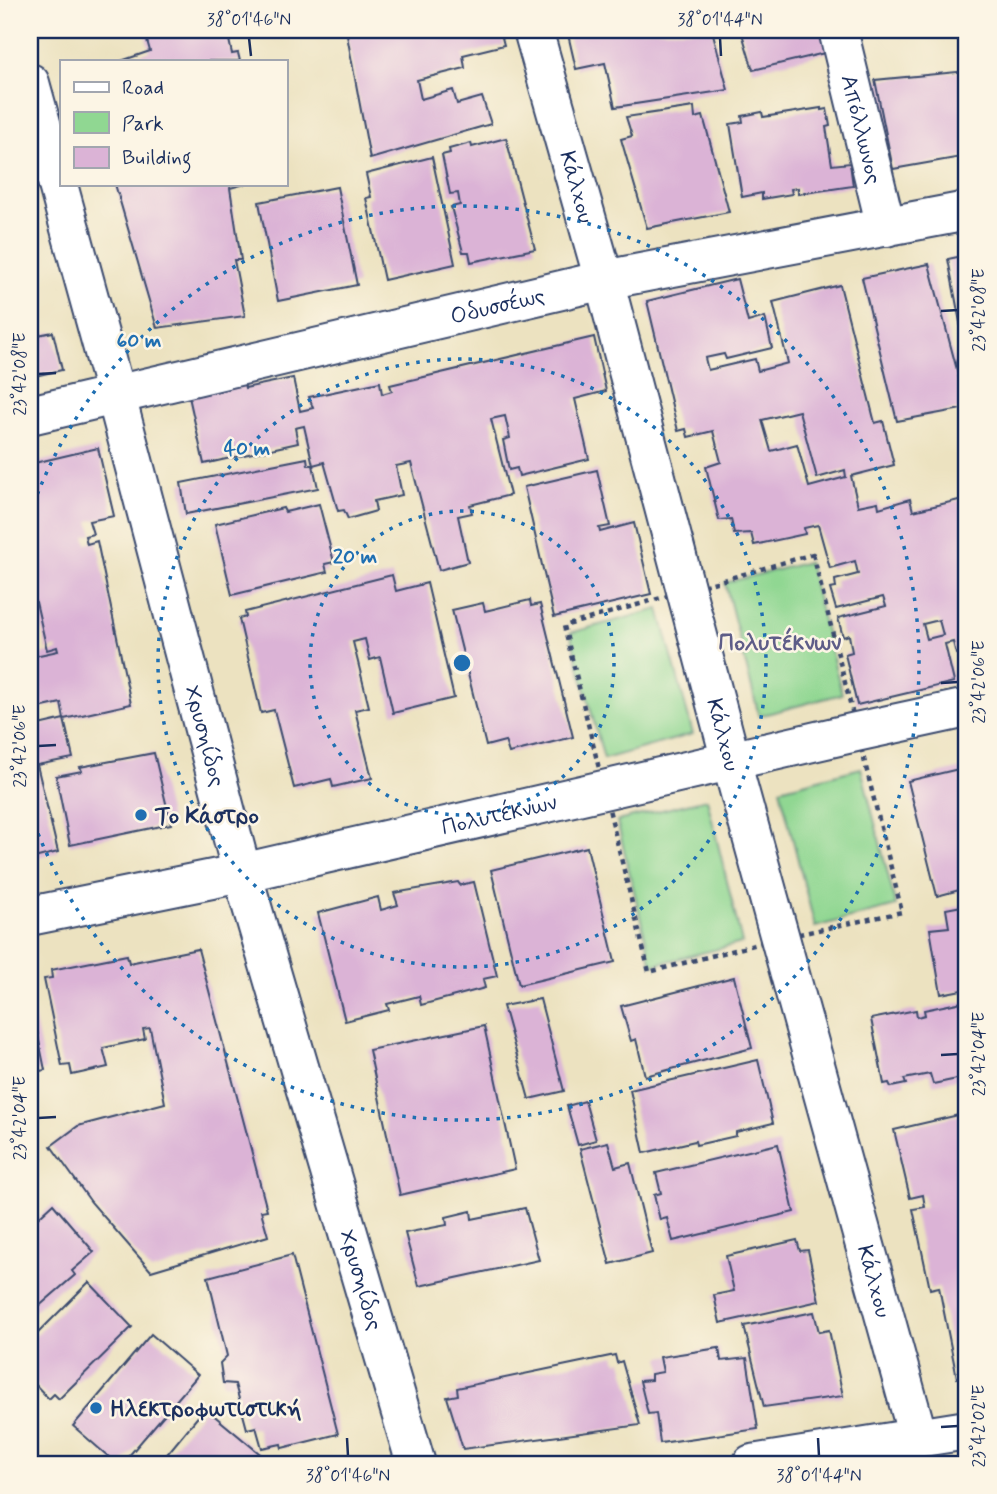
<svg xmlns="http://www.w3.org/2000/svg" width="997" height="1494" font-family="Mynerve,sans-serif">
<style>
.green{fill:#90d792;stroke:#568378;stroke-width:2}
.building{fill:#dbb3d6;fill-rule:evenodd}
.lines{fill:none;stroke-linecap:round;stroke-linejoin:round}
.minor-casing{stroke:#3a4a6d;stroke-width:42}
.path{stroke:#3a4a6d;stroke-width:4.5;stroke-dasharray:5 5;stroke-linecap:butt}
.minor{stroke:#fff;stroke-width:38}
.ticks{fill:none;stroke:#1b2f5e;stroke-width:2.5}
.ring{fill:none;stroke:#1f6fb2;stroke-width:3.5;stroke-dasharray:3.5 7}
.poi-dot{fill:#1f6fb2;stroke:#fcf5e5;stroke-width:2.5}
.labels{text-anchor:middle;stroke-width:5;stroke-linejoin:round;paint-order:stroke}
.street-label{font-size:23px;fill:#1b2f5e;stroke:#fcf5e5}
.poi-label{font-size:23px;font-weight:bold;fill:#1b2f5e;stroke:#fcf5e5;text-anchor:start}
.neighbourhood-label{font-size:24px;font-weight:bold;fill:#5e5d88;stroke:#fcf5e5}
.centre{fill:#1f6fb2;stroke:#fcf5e5;stroke-width:3.5}
.ring-label{font-size:21px;text-anchor:middle;font-weight:bold;fill:#1f6fb2;stroke:#fcf5e5;stroke-width:5;stroke-linejoin:round;paint-order:stroke}
.neatline{fill:none;stroke:#1b2f5e;stroke-width:2.5}
.ticks-label{font-size:18px;text-anchor:middle;fill:#1b2f5e}
</style>
<rect width="100%" height="100%" fill="#fcf5e5"/>
<filter id="ink" filterUnits="userSpaceOnUse"><feTurbulence type="fractalNoise" baseFrequency=".0143" numOctaves="2"/><feDisplacementMap in="SourceGraphic" scale="14" xChannelSelector="R" yChannelSelector="G"/><feConvolveMatrix kernelMatrix="1 2 1 2 8 2 1 2 1" color-interpolation-filters="sRGB"/></filter>
<filter id="wash" filterUnits="userSpaceOnUse"><feTurbulence type="fractalNoise" baseFrequency=".00686" numOctaves="4" result="noise"/><feDisplacementMap in="SourceGraphic" scale="28" xChannelSelector="R" yChannelSelector="G"/><feGaussianBlur stdDeviation="1.57" result="paint"/><feColorMatrix in="noise" values="0 0 0 0 0 0 0 0 0 0 0 0 0 0 0 0 0 1.4 0 .05"/><feComposite in="paint" operator="in"/></filter>
<g filter="url(#wash)">
<rect width="100%" height="100%" fill="#ece2c0"/>
<g class="green">
<path d="M808,562l34,132 -83,22 -34,-133z"/>
<path d="M659,609l34,125 -89,25 -34,-126z"/>
<path d="M861,768l35,138 -81,21 -35,-138z"/>
<path d="M707,799l35,144 -90,22 -35,-144z"/>
</g>
<g id="blocks">
<g class="building">
<path d="M144,30h83l5,24 6,-1 2,8h-119l29,-10z"/>
<path d="M346,30h154l4,15 -41,10 2,13 -48,12 4,19 32,-9 4,14 25,-7 9,27 -121,35z"/>
<path d="M567,30h145l16,60 -113,17 -10,-44 -29,6z"/>
<path d="M741,30h82l6,22 -76,18z"/>
<path d="M967,71v85l-74,13 -18,-89z"/>
<path d="M694,107l1,11 8,-2 26,96 -82,16 -26,-89 11,-3 -6,-19z"/>
<path d="M821,108v2l6,-1 3,17 -4,1 6,38 18,-2 3,23 -55,8v-6l-7,1 1,5 -30,5v-6l-20,4 -12,-73 13,-2 -1,-6 20,-4 1,5z"/>
<path d="M506,138l29,111 -64,13 -2,-10h-6l-12,-45 9,-2 -2,-12 -8,1 -8,-39 8,-2 -1,-4 22,-6 1,4z"/>
<path d="M432,157l23,107 -71,16 -18,-82 5,-1 -5,-23z"/>
<path d="M115,184h130l-15,4 11,72h-7l11,56 -88,12z"/>
<path d="M337,187l20,98 -79,16 -19,-99z"/>
<path d="M967,255v77l-5,1 -14,-74z"/>
<path d="M929,264l38,144 -70,13 -35,-143z"/>
<path d="M737,279l11,43 17,-5 7,31 -46,11 -2,-5 -19,4 3,12 47,-11 3,12 30,-8 -15,-61 67,-17 35,138 8,-2 11,44 -43,11 7,30 20,-4 1,6 31,-9 3,12 54,-13v153l-11,3 -3,-12 -8,2 9,38 -97,23 -12,-51 7,-2 -3,-17 -6,2 -5,-19 48,-12 -3,-9 -47,12 -6,-20 6,-1 -1,-8 23,-6 -3,-13 -25,7 -12,-43 -14,3 1,6 -51,11 -3,-12 -17,1 -3,-15 -12,1 -13,-53 15,-5 -8,-31 -25,6 -2,-8 -8,2 -31,-130zM799,411l18,67 28,-8 1,7 -37,10 -12,-43 -26,7 -9,-31zM939,620l4,15 -16,4 -4,-15z"/>
<path d="M30,306l8,29 15,-3 9,38 -32,7z"/>
<path d="M594,337l12,54 -31,8 14,60 -70,17 -2,-8 -8,2 -6,-30 7,-2 -5,-22 -14,3 19,76 -40,10 2,8 -14,3 10,46 -29,8 -28,-107 -15,3 6,29 -28,6 2,10 -28,8 -4,-9 -6,1 -14,-49 -11,3 5,23 -132,26 -5,-31 126,-25 1,7h5l-9,-39 -9,2 3,15 -94,21 -16,-72 55,-13 2,9 48,-10 7,33 13,-3 -4,-11 71,-15 2,12 10,-3 -2,-6z"/>
<path d="M98,448l16,68 -25,5 4,13 -8,2 2,8 10,-3 34,163 -67,15 -3,-16 -31,7v-53l28,-6 -1,-4 -10,3 -11,-48 -6,1v-104l6,-1 -6,-34z"/>
<path d="M597,470l13,56 -11,2 1,4 34,-9 17,71 -97,23 -30,-130z"/>
<path d="M319,504l15,58 -9,2 2,8 -95,23 -17,-71 68,-16 2,4z"/>
<path d="M392,575l4,16 31,-8 27,115 -61,15 -13,-56 -10,3 -5,-21 -12,3 16,65 -14,3 17,68 -39,9 -2,-8 -37,9 -20,-78 -13,3 -22,-94 7,-2 -1,-5z"/>
<path d="M530,600l1,6 9,-2 33,133 -64,16 -4,-12 -19,5 -34,-136 31,-7 2,8z"/>
<path d="M64,719l9,39 -36,7 21,87 -28,7v-132z"/>
<path d="M154,753l17,71 -101,21 -14,-69 26,-5 -2,-4z"/>
<path d="M967,767v121l-30,8 -29,-115z"/>
<path d="M587,847l28,115 -96,23 -28,-115z"/>
<path d="M458,882l2,3 14,-3 23,94 -14,3 2,9 -64,17 -2,-9 -32,8 2,6 -44,11 -27,-108 60,-16 3,13 17,-5 -4,-12z"/>
<path d="M967,905v84l-26,5 -11,-65 19,-2 -3,-18z"/>
<path d="M198,949l69,261 -6,1 7,25 -117,35 -60,-69 -40,-56 27,-20 87,-23 -15,-75 -7,1 2,10 -42,9 5,19 -36,8 -2,-10 -8,1 -18,-87 8,-1 -1,-8 76,-15 2,8z"/>
<path d="M734,977l18,71 -107,28 -9,-37 -5,2 -10,-35z"/>
<path d="M30,997l15,73 -15,3z"/>
<path d="M540,999l24,92 -35,8 -26,-93z"/>
<path d="M967,1001v76l-34,7 -3,-10 -26,5 2,5 -15,3 -2,-4 -5,1 -13,-65 45,-9 1,7 8,-2 -1,-5z"/>
<path d="M484,1026l31,143 -115,26 -31,-145z"/>
<path d="M758,1060l15,63 -37,9v4l-40,9 -1,-4 -51,12 -14,-63z"/>
<path d="M585,1101l11,39 -18,5 -11,-39z"/>
<path d="M967,1113v263l-10,2 -18,-91 -9,2 -17,-80 12,-2 -2,-12 -13,3 -16,-68z"/>
<path d="M608,1142l7,25 15,-4 22,90 -42,11 -30,-115z"/>
<path d="M778,1144l16,68 -121,29 -6,-23 -7,2 -6,-25 7,-2 -5,-20z"/>
<path d="M53,1204l41,48 -22,19 3,4 -45,39v-89z"/>
<path d="M525,1208l14,52 -120,26 -14,-53 42,-8 -1,-8 25,-6 1,8z"/>
<path d="M797,1240l3,11 8,-1 11,51 -99,22 -6,-28 20,-4 -8,-35z"/>
<path d="M292,1255l46,179 -56,14 -1,-4 -19,4 -6,-21 -9,2 -12,-45 -12,-1 -3,-20 7,-7 -19,-79z"/>
<path d="M89,1282l43,45 -73,72 -5,-5 -5,5 -19,-20v-38z"/>
<path d="M814,1312l5,20 10,-2 14,66 -79,11 -20,-81z"/>
<path d="M151,1334l47,41 -76,89h-5l-44,-38z"/>
<path d="M719,1348l2,13 26,-3 11,71 -98,14 -4,-30 -8,1 -8,-33 11,-1v-6l12,-2 -3,-15z"/>
<path d="M615,1355l2,8 5,-2 18,64 -177,24 -16,-52 11,-2 -1,-7z"/>
<path d="M205,1408l66,55 -1,1h-111z"/>
</g>
</g>
</g>
<g filter="url(#ink)">
<use href="#blocks" fill-opacity="0" stroke="#3a4a6d" stroke-width="2"/>
<g class="lines">
<defs>
<g id="minor">
<path id="s1" d="M533,30l71,250 127,481 187,676"/>
<path id="s2" d="M838,30l48,197"/>
<path id="s3" d="M30,83l86,313 126,477 174,591"/>
<path id="s4" d="M30,415l574,-135 363,-69"/>
<path id="s5" d="M30,916l212,-43 614,-141 111,-24"/>
<path d="M752,1464l215,-34"/>
</g>
</defs>
<use href="#minor" class="minor-casing"/>
<path class="path" d="M813,554l89,358 -121,26 -132,34 -85,-346z"/>
<use href="#minor" class="minor"/>
</g>
</g>
<path class="ticks" d="M249,38l2,18M720,38l1,18M941,311l17,-1M38,374l18,-1M941,683l17,-1M38,746l18,-1M941,1055l17,-1M38,1118l18,-1M941,1427l17,-1M347,1438l1,18M818,1438l1,18"/>
<g class="ring">
<circle cx="462" cy="663" r="152"/>
<circle cx="462" cy="663" r="304"/>
<path d="M30 514A457 457 0 1 1 30 812"/>
</g>
<g class="poi-dot">
<circle cx="141" cy="815" r="7"/>
<circle cx="96" cy="1408" r="7"/>
</g>
<g class="labels">
<g class="street-label">
<text dy="8" stroke="none"><textPath href="#s2" startOffset="102">Απόλλωνος</textPath></text>
<text dy="8" stroke="none"><textPath href="#s1" startOffset="163">Κάλχου</textPath></text>
<text dy="8" stroke="none"><textPath href="#s4" startOffset="480">Οδυσσέως</textPath></text>
<text dy="8" stroke="none"><textPath href="#s1" startOffset="730">Κάλχου</textPath></text>
<text dy="8" stroke="none"><textPath href="#s3" startOffset="676">Χρυσηίδος</textPath></text>
<text dy="8" stroke="none"><textPath href="#s5" startOffset="480">Πολυτέκνων</textPath></text>
<text dy="8" stroke="none"><textPath href="#s3" startOffset="1242">Χρυσηίδος</textPath></text>
<text dy="8" stroke="none"><textPath href="#s1" startOffset="1297">Κάλχου</textPath></text>
</g>
<g class="poi-label">
<text x="155" y="823">Το Κάστρο</text>
<text x="110" y="1416">Ηλεκτροφωτιστική</text>
</g>
<g class="neighbourhood-label">
<text x="780" y="650">Πολυτέκνων</text>
</g>
</g>
<circle cx="462" cy="663" r="10" class="centre"/>
<g class="ring-label">
<text x="139" y="347">60 m</text>
<text x="247" y="455">40 m</text>
<text x="355" y="563">20 m</text>
</g>
<rect width="997" height="1494" fill="none" stroke="#fcf5e5" stroke-width="77"/>
<rect x="60" y="60" width="228" height="126" fill="#fcf5e5" stroke="#a2a6af" stroke-width="2"/>
<rect x="74" y="82" width="35" height="10" fill="#ffffff" stroke="#a2a6af" stroke-width="2"/>
<text x="122" y="94" font-size="21" fill="#1b2f5e">Road</text>
<rect x="74" y="112" width="35" height="21" fill="#90d792" stroke="#a2a6af" stroke-width="2"/>
<text x="122" y="130" font-size="21" fill="#1b2f5e">Park</text>
<rect x="74" y="147" width="35" height="21" fill="#dbb3d6" stroke="#a2a6af" stroke-width="2"/>
<text x="122" y="164" font-size="21" fill="#1b2f5e">Building</text>
<rect x="38" y="38" width="920" height="1418" class="neatline"/>
<g class="ticks-label">
<text x="249" y="25">38°01'46"N</text>
<text x="720" y="25">38°01'44"N</text>
<text transform="translate(978 310) rotate(-90)" y="6">23°42'08"E</text>
<text transform="translate(19 374) rotate(-90)" y="6">23°42'08"E</text>
<text transform="translate(978 682) rotate(-90)" y="6">23°42'06"E</text>
<text transform="translate(19 746) rotate(-90)" y="6">23°42'06"E</text>
<text transform="translate(978 1054) rotate(-90)" y="6">23°42'04"E</text>
<text transform="translate(19 1118) rotate(-90)" y="6">23°42'04"E</text>
<text transform="translate(978 1426) rotate(-90)" y="6">23°42'02"E</text>
<text x="348" y="1481">38°01'46"N</text>
<text x="819" y="1481">38°01'44"N</text>
</g>
</svg>
